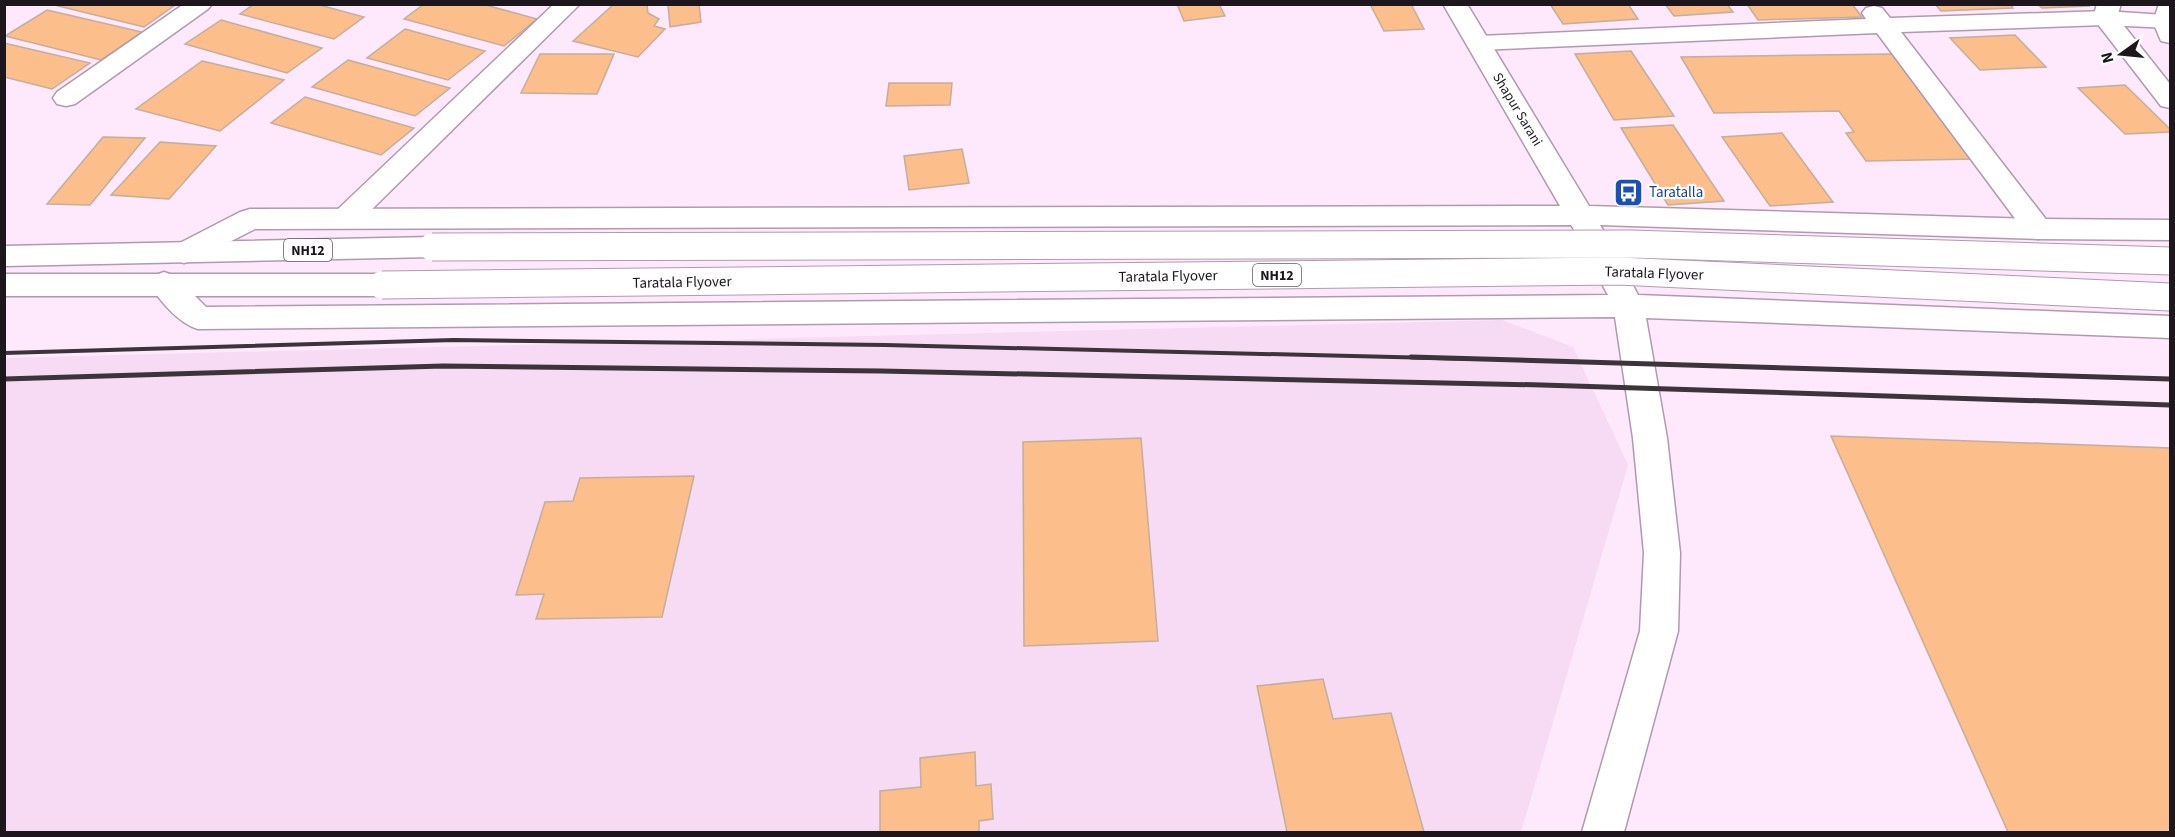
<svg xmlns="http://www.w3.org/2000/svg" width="2175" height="837" font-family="'Source Sans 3',sans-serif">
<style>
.built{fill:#f7daf4}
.building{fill:#fcbe8a;stroke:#c4ae9c;stroke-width:1.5}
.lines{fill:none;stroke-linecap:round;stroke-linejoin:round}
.street-casing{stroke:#b09bae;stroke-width:3}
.secondary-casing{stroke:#b09bae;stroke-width:3}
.highway-casing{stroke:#b09bae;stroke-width:3}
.street{fill:#fff;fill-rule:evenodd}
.secondary{fill:#fff;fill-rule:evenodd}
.highway{fill:#fff;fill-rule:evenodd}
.rail-far1{stroke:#3c333b;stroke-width:4}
.rail{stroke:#3c333b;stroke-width:5}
.highway-bridge-casing{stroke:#b09bae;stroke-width:29;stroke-linecap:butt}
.highway-bridge{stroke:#fff;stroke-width:27}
.labels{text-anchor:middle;stroke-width:4.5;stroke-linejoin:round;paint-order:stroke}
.far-street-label{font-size:14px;fill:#1d161d;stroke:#fdfdfd}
.shield{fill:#fdfdfd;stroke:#605b60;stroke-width:1.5}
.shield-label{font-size:14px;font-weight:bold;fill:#1d161d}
.transit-label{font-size:15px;fill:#164399;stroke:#fdfdfd;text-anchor:start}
.street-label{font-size:15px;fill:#1d161d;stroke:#fdfdfd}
</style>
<rect width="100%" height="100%" fill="#fee8fc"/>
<path class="built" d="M1502,320l71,27 55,118 -107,367h-1516l-1,-474z"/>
<g class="building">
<path d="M61,4h110l4,1 -31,22 -86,-21z"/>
<path d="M254,4h62l48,13 -30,22 -94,-25z"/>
<path d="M424,4h58l55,15 -33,27 -100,-27z"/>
<path d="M614,4h33l1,9 11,6 -5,7 11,3 -27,28 -65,-16z"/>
<path d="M699,4l2,18 -31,5 -2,-22z"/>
<path d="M1177,4h42l6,12 -41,5z"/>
<path d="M1370,4h41l13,25 -40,2z"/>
<path d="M1550,4h78l10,15 -75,5z"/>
<path d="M1665,4h62l6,8 -59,4z"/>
<path d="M1747,4h105l10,13 -104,3z"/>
<path d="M1935,4h75l3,4 -72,3z"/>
<path d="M2037,4h51l1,2 -47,2z"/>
<path d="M47,10l95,22 -41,28 -96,-24z"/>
<path d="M221,20l101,28 -35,25 -102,-29z"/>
<path d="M405,29l80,22 -37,29 -81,-22z"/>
<path d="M2015,35l31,32 -66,3 -30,-32z"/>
<path d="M4,43l86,20 -38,26 -48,-12z"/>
<path d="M1631,51l43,65 -60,4 -39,-66z"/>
<path d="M540,54h74l-17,40 -76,-1z"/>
<path d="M1892,54l81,105 -107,2 -20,-28 8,-1 -15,-21 -125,2 -33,-56z"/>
<path d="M348,60l102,28 -35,28 -103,-29z"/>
<path d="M202,61l82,19 -64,51 -84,-22z"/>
<path d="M889,83h63l-2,22 -64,1z"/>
<path d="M2125,85l45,44v3l-45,2 -47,-46z"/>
<path d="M305,97l109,31 -33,27 -110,-32z"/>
<path d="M1673,125l51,76 -56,4 -47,-77z"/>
<path d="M1782,133l51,69 -63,4 -48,-69z"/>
<path d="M103,137l42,1 -55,67 -43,-1z"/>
<path d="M160,142l56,4 -47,53 -58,-4z"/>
<path d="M962,149l7,34 -60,7 -5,-34z"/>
<path d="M1831,436l339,12v384h-162z"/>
<path d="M1141,438l17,203 -134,5 -1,-204z"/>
<path d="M694,476l-32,141 -126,2 8,-25 -28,1 29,-93 28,-1 7,-23z"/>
<path d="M1323,679l10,40 58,-6 33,119h-137l-30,-146z"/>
<path d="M975,752l1,34 15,-2 2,35 -14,2v11h-99v-41l41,-4 -1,-29z"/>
</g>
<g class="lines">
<defs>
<g id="street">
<path d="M184,4h28l-4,5 -133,95 -9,2 -9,-2 -4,-6 4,-6z"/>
<path d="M554,4h26l-224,221 -10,3 -10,-3 -4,-7 4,-7z"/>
<path d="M1874,6l8,2 8,10 215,-7 60,4 5,1v12l-65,-3 -204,7 147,190 4,7 -4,7 -10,3 -10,-3 -151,-203 -398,17 -9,-2 -3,-5 3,-5 9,-2 387,-17 -4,-6 4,-5z"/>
</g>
<g id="secondary">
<path d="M1443,4h24l122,202 449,13 132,1v20l-132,-1 -438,-14 3,5 -4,7 -10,3 -10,-3 -8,-12 -1316,4 -61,31 -10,3 -10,-3 -5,-7 5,-7 66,-34 10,-3 1310,-3z"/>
<path d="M2097,4h24l-4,13 53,67v24l-9,-2 -64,-83 -4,-5z"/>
<path d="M2159,4h11v39l-9,-2 -8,-19z"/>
<path d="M164,272l11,4 31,31 1402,-12 -5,-9 4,-8 11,-3 11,3 9,17 532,21v22l-524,-20 21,120 13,115 -2,78 -54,201h-42l58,-201 4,-78 -11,-115 -18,-121 -1417,12c-19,-5 -39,-29 -49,-46l4,-7z"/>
</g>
<g id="highway">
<path d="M432,237l10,3 5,7 -5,7 -10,3 -428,9v-20z"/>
<path d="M4,274h378l11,4 4,7 -4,7 -11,4h-378z"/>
</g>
</defs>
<use href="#street" class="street-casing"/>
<use href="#secondary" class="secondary-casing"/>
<use href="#highway" class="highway-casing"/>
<use href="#street" class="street"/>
<use href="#secondary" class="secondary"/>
<use href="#highway" class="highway"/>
<path class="rail-far1" d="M4,353l450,-13 431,5 591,14"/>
<g class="rail">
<path d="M1411,357l759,22"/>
<path d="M4,379l439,-13 438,5 661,14 628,20"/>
</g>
<defs>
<g id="highway-bridge">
<path d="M432,247l1199,-3 539,17"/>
<path d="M382,285l1236,-14 552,26"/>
</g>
</defs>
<use href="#highway-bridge" class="highway-bridge-casing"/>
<use href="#highway-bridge" class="highway-bridge"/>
</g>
<defs>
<symbol id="bus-square" viewBox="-11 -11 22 22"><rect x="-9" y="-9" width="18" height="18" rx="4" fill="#1a4fb4" stroke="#fdfdfd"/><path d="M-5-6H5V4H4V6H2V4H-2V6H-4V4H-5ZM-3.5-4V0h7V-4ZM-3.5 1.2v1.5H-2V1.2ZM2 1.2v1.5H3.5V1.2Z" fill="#fff"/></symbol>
</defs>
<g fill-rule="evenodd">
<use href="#bus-square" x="1612" y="176" width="33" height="33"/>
</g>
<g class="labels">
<g class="far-street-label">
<text transform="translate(1518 109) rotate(59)" y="5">Shapur Sarani</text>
</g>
<g class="shield">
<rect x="284" y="239" width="48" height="22" rx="4.5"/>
<rect x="1253" y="264" width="48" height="22" rx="4.5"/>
</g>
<g class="shield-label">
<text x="308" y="255">NH12</text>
<text x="1277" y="280">NH12</text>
</g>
<g class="transit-label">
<text x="1649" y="197">Taratalla</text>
</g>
<g class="street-label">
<text transform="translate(1654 273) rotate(2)" y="5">Taratala Flyover</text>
<text transform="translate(1168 276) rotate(-1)" y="5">Taratala Flyover</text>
<text transform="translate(682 282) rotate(-1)" y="5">Taratala Flyover</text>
</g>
</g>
<rect width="2175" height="837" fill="none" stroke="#1d161d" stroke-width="12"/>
<g transform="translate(2121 54) rotate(255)" stroke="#fdfdfd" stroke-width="4.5" paint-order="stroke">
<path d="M0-4.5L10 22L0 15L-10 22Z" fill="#1d161d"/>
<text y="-9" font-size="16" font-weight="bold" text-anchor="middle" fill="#1d161d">N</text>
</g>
</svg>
